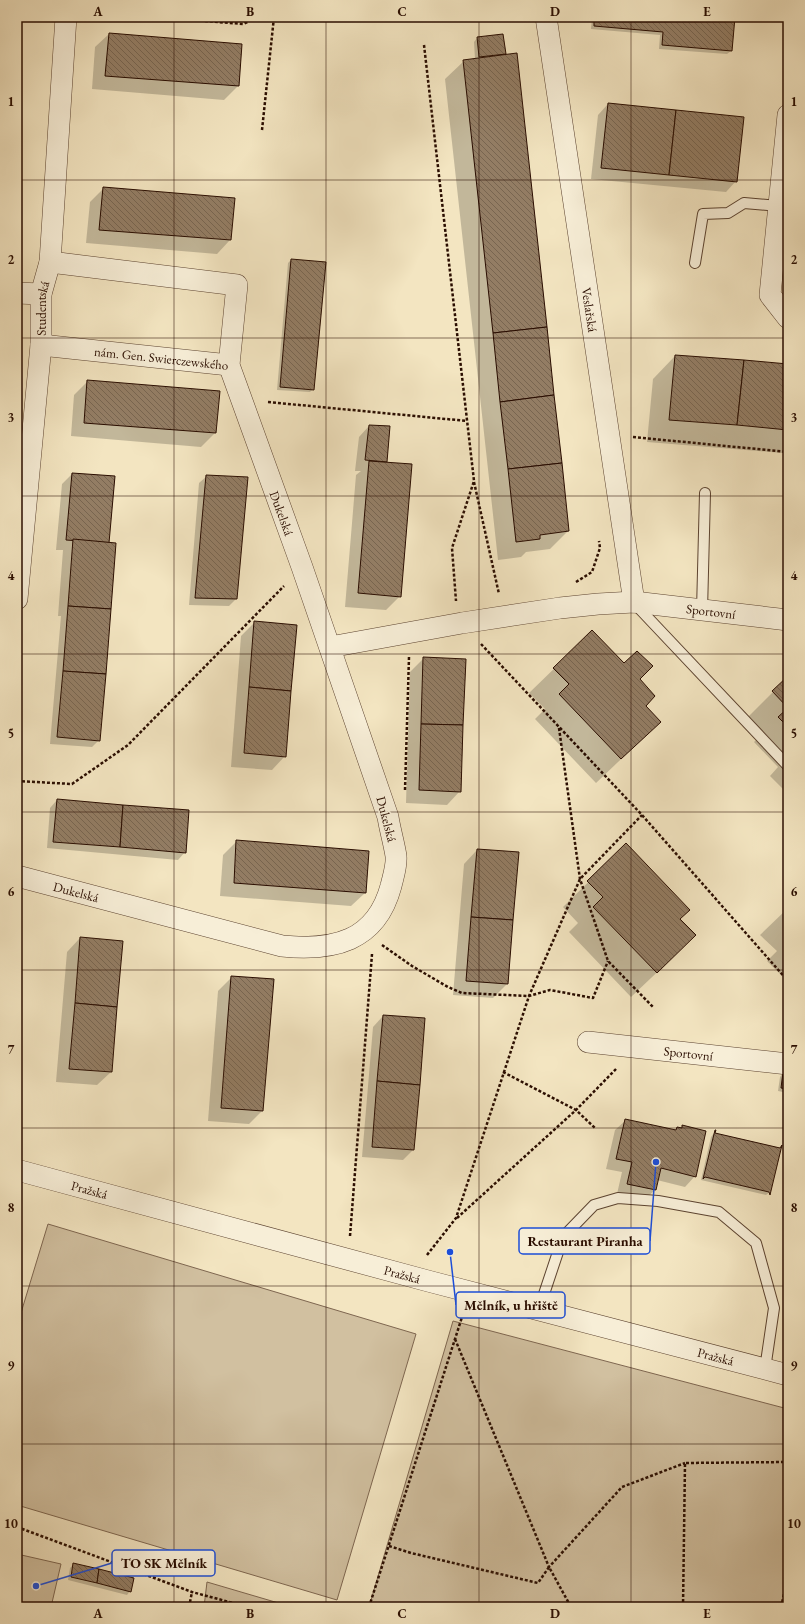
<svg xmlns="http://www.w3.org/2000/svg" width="805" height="1624" font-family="'EB Garamond',serif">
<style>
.green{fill:#d1c0a0;stroke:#7e6650}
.shadow{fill:#0003}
.building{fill:url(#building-back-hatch);stroke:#2a0d00}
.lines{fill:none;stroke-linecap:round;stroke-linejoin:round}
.lane-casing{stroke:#5c4330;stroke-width:12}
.street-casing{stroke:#5c4330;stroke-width:22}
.path{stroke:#2a0d00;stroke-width:2.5;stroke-dasharray:3 2;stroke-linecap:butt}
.lane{stroke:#f7eed7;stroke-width:10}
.street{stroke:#f7eed7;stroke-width:21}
.grid{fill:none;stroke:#2a0d00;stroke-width:1;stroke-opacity:0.55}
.labels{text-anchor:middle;stroke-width:3;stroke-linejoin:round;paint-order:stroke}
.street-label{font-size:13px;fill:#2a0d00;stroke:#f7eed7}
.leader{fill:none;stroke:#1d4ed8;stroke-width:1.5}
.callout-dot{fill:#1d4ed8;stroke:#f7eed7;stroke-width:1.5}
.callout{fill:#f7eed7;stroke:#1d4ed8;stroke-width:1.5}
.callout-label{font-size:14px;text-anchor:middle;font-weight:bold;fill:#2a0d00}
.neatline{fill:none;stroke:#2a0d00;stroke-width:1.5}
.grid-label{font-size:13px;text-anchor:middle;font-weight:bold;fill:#2a0d00}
</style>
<defs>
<pattern id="building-back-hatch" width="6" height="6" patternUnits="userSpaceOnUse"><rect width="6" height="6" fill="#937d64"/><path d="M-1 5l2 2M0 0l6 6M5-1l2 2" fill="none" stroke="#786550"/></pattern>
</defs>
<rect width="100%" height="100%" fill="#f3e5c1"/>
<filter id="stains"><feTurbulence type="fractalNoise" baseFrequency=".005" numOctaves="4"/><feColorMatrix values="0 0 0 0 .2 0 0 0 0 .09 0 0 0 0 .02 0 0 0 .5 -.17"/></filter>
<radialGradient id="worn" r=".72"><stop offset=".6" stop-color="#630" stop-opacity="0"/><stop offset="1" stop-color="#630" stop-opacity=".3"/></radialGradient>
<g class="green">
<path d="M48,1224l368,110 -79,266 -320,-95v-179z"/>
<path d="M453,1321l335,88v198h-419z"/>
<path d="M17,1554l44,10 -10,43h-34z"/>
<path d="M207,1582l85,25h-88z"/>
</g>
<g class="shadow">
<path d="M592,17h142l-3,34 -4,3 -68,-5 1,-14 -69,-6z"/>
<path d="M109,34l132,11 -3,41 -14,14 -132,-11 3,-42z"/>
<path d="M503,36l2,17 -3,3 66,475 -18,18 -24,3 -5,5 -23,3 -53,-481 19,-18 11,-2 -1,-17 3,-4z"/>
<path d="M608,104l128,77 -10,11 -135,-13 7,-64z"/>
<path d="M104,188l130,11 -4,41 -13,14 -131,-11 4,-41z"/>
<path d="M291,260l22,129 -3,3 -33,-2 11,-127z"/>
<path d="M675,356l113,9v82l-6,6 -135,-11 6,-63z"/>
<path d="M88,381l130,11 -3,41 -14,14 -130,-11 3,-41z"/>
<path d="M369,426l20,1 -3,36 14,133 -14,14 -41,-3 11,-132 5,-4h-6l4,-34z"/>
<path d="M72,474l36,70 -9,196 -7,7 -42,-3 11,-128h-3l5,-66h-7l6,-66z"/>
<path d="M207,476l40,2 -11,121 -7,7 -40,-1 10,-122z"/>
<path d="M255,622l30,134 -13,14 -41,-3 10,-131z"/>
<path d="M592,632l46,47 6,27 16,16 -64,61 -61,-64 10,-10 -16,-16z"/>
<path d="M424,658l36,133 -13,14 -41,-2 4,-131z"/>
<path d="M788,677v110l-4,3 -14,-14 8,-9 -24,-25 9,-9 -15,-16z"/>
<path d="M57,800l128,52 -7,8 -131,-12 3,-40z"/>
<path d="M237,841l128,52 -14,13 -131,-10 3,-41z"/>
<path d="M626,845l44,115 -39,37 -62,-65 9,-9 -15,-16z"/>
<path d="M477,850l41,3 -11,131 -14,14 -40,-3 11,-131z"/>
<path d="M788,908v74l-21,-21 10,-10 -17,-16z"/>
<path d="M80,938l31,134 -14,13 -41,-3 11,-130z"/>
<path d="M232,977l30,134 -13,13 -41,-3 10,-130z"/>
<path d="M383,1016l30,134 -10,10 -41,-3 11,-130z"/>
<path d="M783,1073l5,1v19l-10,-2 2,-14z"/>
<path d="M626,1120l48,11 9,-5 12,50 -10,11 -28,-7 -2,10 -11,10 -27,-6 5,-22 -16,-3 9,-39z"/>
<path d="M714,1133l56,59 -4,3 -65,-15 10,-43z"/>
<path d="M74,1564l56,27 -3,4 -59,-15 2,-12z"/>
</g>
<g class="building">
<path d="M594,17h141l-3,34 -70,-6 1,-13 -69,-6z"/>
<path d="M17,25h2l-2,20z"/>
<path d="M109,33l133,11 -3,42 -134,-10z"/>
<path d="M503,34l3,20 -27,3 -2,-20z"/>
<path d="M517,53l30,274 -54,6 -30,-273z"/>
<path d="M608,103l68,7 -7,65 -68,-7z"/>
<path d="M676,110l68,7 -7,65 -68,-7z"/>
<path d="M103,187l132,11 -4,42 -132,-10z"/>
<path d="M291,259l35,3 -12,128 -34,-3z"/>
<path d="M547,327l7,68 -54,7 -7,-69z"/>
<path d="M675,355l69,5 -7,65 -68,-5z"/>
<path d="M744,360l44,4v66l-51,-5z"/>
<path d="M87,380l133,11 -4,42 -132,-10z"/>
<path d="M554,395l8,68 -54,6 -8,-67z"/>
<path d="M369,425l21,1 -3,36 -22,-2z"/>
<path d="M369,461l43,3 -11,133 -43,-4z"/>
<path d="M562,463l7,68 -29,4v4l-24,3 -8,-73z"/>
<path d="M72,473l43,3 -6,67 -43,-3z"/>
<path d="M206,475l42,2 -11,122 -42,-1z"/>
<path d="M73,539l43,4 -5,66 -43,-3z"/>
<path d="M68,606l43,3 -5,65 -43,-3z"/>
<path d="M254,621l43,4 -6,66 -42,-4z"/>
<path d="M592,630l32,33 13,-12 16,15 -13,13 15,17 -9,10 15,16 -40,37 -62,-65 10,-10 -16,-16z"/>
<path d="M423,657l43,2 -3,66 -42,-1z"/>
<path d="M63,671l43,3 -6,67 -43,-4z"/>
<path d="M788,676v51l-10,-10 10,-9 -16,-17z"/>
<path d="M249,687l42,4 -5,66 -42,-4z"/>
<path d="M421,724l42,1 -2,67 -42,-2z"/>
<path d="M57,799l66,6 -3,42 -67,-5z"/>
<path d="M123,805l66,5 -3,43 -66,-6z"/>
<path d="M236,840l133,11 -3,42 -132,-10z"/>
<path d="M626,843l64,67 -10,9 16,16 -39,38 -64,-66 10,-10 -16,-16z"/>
<path d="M477,849l42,3 -6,68 -42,-3z"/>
<path d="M471,917l42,3 -5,64 -42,-3z"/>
<path d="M80,937l43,4 -6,66 -42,-4z"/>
<path d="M231,976l43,3 -11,132 -42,-3z"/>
<path d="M75,1003l42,4 -5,65 -43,-3z"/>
<path d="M383,1015l42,3 -5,67 -43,-4z"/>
<path d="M783,1072l5,1v16l-7,-1z"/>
<path d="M377,1081l43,4 -6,65 -42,-3z"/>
<path d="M625,1119l51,11 1,-3 5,1v-3l24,6 -10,46 -35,-9 -5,22 -29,-6 5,-22 -16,-3z"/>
<path d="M715,1130h1l-1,3 65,15 2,-3 -12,50 -1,-3 -64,-15 -2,2z"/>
<path d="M73,1563l26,6 -2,14 -26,-6z"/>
<path d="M99,1569l35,9 -3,14 -34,-9z"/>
</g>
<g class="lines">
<defs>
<g id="lane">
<path d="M695,263l8,-49 25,-1 16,-10 35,3"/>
<path d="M635,604l153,162"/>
<path d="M702,611l3,-118"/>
<path d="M539,1309l24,-72 31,-32 24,-7 40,3 61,11 37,31 18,65 -9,61"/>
</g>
<g id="street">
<path id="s1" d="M546,17l88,585"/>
<path d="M788,115l-18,180 18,23"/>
<path d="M17,293l24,1"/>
<path id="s2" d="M41,345l188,20"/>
<path id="s3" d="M17,599l24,-254v-51l9,-32 16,-245"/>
<path id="s4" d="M330,647l132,-24 98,-15 38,-4 36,-2 154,18"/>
<path id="s5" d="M17,876l265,70c51,5 94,-4 109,-60 2,-9 6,-20 5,-30 -2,-13 -6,-26 -8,-39l-86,-250 -73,-202 8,-80 -187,-23"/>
<path id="s6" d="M588,1042l200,22"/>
<path id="s7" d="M17,1170l411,111 360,94"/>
</g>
</defs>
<use href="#lane" class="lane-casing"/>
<use href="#street" class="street-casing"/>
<g class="path">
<path d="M155,17l88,7 15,-7"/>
<path d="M424,45l50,436 -22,67 4,53"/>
<path d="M262,130l12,-113"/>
<path d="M268,402l199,19"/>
<path d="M633,437l155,15"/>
<path d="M474,482l25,112"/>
<path d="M576,582l16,-10 8,-24 -1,-7"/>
<path d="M481,644l161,171 146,166"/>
<path d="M559,728l21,151 28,82 45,46"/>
<path d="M17,781l55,3 56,-39 156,-159"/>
<path d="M405,790l4,-133"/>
<path d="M382,945l30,21 36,21 14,6 67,3 21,-6 43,8 15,-37"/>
<path d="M503,1072l73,38 20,19"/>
<path d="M457,1218l119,-108 41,-42"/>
<path d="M350,1236l22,-282"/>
<path d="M427,1255l29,-37 73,-222 51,-117 62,-64"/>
<path d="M455,1339l94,228 73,-80 63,-24"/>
<path d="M17,1527l175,65 56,15"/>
<path d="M389,1546l22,7 127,30 11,-16 22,40"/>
<path d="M189,1607l3,-15"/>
<path d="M369,1607l94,-293"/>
<path d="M683,1607l2,-144 103,-1"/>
<path d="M781,1607l7,-30"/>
</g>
<use href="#lane" class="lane"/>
<use href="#street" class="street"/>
</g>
<path class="grid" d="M174,17v1590M326,17v1590M479,17v1590M631,17v1590M17,180h771M17,338h771M17,496h771M17,654h771M17,812h771M17,970h771M17,1128h771M17,1286h771M17,1444h771"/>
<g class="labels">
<g class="street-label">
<text dy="5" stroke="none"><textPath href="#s3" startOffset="292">Studentská</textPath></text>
<text dy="5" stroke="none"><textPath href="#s1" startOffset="296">Veslařská</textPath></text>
<text dy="5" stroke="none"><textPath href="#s2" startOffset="121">nám. Gen. Swierczewského</textPath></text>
<text transform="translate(282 513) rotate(70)" y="5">Dukelská</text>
<text dy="5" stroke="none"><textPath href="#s4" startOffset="385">Sportovní</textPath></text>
<text transform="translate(387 819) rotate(75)" y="5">Dukelská</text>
<text dy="5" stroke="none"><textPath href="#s5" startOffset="61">Dukelská</textPath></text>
<text dy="5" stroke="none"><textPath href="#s6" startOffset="101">Sportovní</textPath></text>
<text dy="5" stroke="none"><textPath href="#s7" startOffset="75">Pražská</textPath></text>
<text dy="5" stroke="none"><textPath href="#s7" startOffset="399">Pražská</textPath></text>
<text dy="5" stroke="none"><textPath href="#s7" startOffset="723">Pražská</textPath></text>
</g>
</g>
<path class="leader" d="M656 1162L650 1241M450 1252L456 1305M36 1586L112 1563"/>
<g class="callout-dot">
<circle cx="656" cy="1162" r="4"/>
<circle cx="450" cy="1252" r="4"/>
<circle cx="36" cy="1586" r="4"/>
</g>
<g class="callout">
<rect x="519" y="1228" width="131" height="26" rx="4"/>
<rect x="456" y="1292" width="109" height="26" rx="4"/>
<rect x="112" y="1550" width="103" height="26" rx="4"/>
</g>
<g class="callout-label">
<text x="585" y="1246">Restaurant Piranha</text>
<text x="511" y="1310">Mělník, u hřiště</text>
<text x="164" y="1568">TO SK Mělník</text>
</g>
<rect width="805" height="1624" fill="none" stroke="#f3e5c1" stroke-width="44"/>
<rect x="22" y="22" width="761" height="1580" class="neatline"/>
<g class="grid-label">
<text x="98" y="16">A</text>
<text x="250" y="16">B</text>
<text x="402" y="16">C</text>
<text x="555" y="16">D</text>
<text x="707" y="16">E</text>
<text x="11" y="106">1</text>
<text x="794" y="106">1</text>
<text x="11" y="264">2</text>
<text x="794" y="264">2</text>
<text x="11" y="422">3</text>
<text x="794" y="422">3</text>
<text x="11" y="580">4</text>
<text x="794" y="580">4</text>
<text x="11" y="738">5</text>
<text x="794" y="738">5</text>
<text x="11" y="896">6</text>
<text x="794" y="896">6</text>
<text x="11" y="1054">7</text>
<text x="794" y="1054">7</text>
<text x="11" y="1212">8</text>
<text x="794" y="1212">8</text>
<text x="11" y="1370">9</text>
<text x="794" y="1370">9</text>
<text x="11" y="1528">10</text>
<text x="794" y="1528">10</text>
<text x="98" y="1618">A</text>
<text x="250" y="1618">B</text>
<text x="402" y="1618">C</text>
<text x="555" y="1618">D</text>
<text x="707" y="1618">E</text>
</g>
<rect width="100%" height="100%" filter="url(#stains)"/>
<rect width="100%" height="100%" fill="url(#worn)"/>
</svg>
